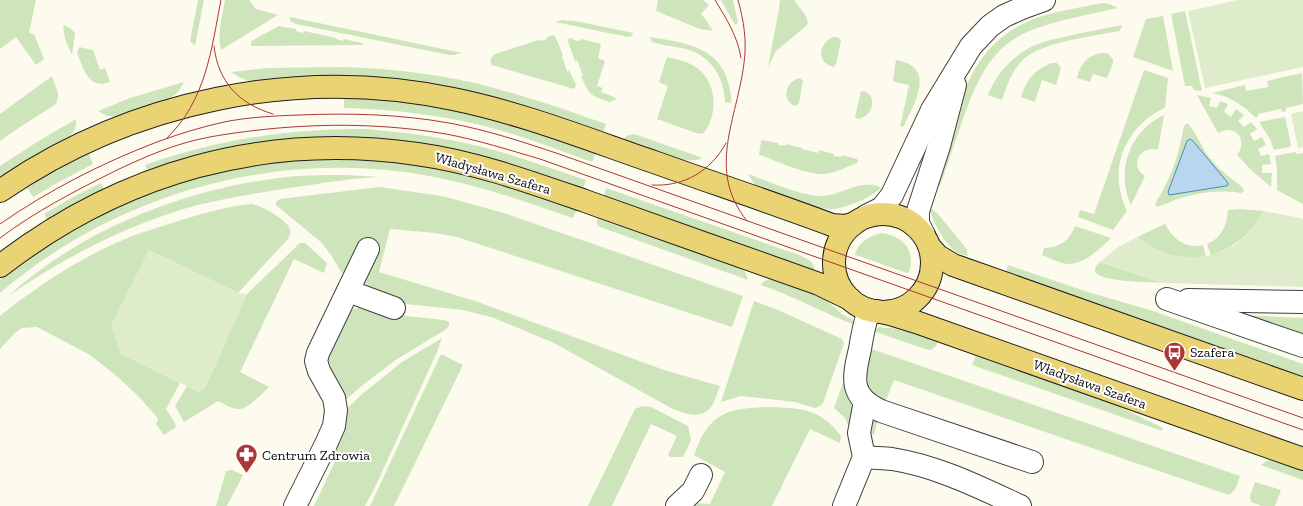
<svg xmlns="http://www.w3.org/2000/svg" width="1303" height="506" font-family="'Zilla Slab',serif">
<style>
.green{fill:#cee4bb;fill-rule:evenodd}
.pitch{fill:#dfeccc}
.water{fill:#b8d7ef;stroke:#4787be}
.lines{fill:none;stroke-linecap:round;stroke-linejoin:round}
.minor-casing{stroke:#404040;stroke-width:24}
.major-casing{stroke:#1e1e1e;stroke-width:24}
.minor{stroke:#fff;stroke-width:22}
.major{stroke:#ead372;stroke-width:22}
.tram{stroke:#ad3534;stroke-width:1}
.labels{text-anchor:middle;stroke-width:4;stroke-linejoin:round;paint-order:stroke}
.street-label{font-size:14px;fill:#0d0d0d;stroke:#fff}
.poi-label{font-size:14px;fill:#0d0d0d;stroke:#fff;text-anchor:start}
</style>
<rect width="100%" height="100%" fill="#fdfbee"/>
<g class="green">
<path d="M0,0h36l-7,33 5,1 10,25 -8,6 -20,-28 -16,12z"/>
<path d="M198,0h6l-9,46 -5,-5z"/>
<path d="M225,0h24l7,9 22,6 -57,35c-4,-16 1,-33 4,-50z"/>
<path d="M658,0h45l6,5 -8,9 5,6 7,11 -13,-2 -44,-18z"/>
<path d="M721,0h12l5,23 -3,2z"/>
<path d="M780,0h14l12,16 2,7 -2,3 -30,25 -8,16 11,-58z"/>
<path d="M1103,3l6,1 9,4c-30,7 -63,12 -91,24 -40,17 -54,58 -67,96 -7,19 -13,38 -20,58l-7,-3c7,-20 14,-40 21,-60 6,-18 11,-38 21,-54 12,-21 32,-39 54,-48 23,-10 50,-13 74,-18z"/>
<path d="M1185,11l17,80 -8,-1 -2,-4h-7l-14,-72z"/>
<path d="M1163,16l10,55 -40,-14 13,-38z"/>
<path d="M290,17l172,36 -8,2h-5l-153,-31 -6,-3z"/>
<path d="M562,20l19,2 52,11 -1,3 -4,1 -73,-15z"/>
<path d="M63,25l7,3 5,5 -3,22 -7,-16z"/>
<path d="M1122,25l-2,5 -1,1c-26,5 -73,11 -93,26 -13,11 -19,27 -24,43l-14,-5c9,-24 31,-46 56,-53 11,-4 22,-5 33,-8 15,-3 30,-6 45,-9z"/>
<path d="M279,26l17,3v2l7,2 1,-2 32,7v1l7,2 1,-2 18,4 1,2 -112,1v-4l4,-3z"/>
<path d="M553,35l2,1 8,19 -1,1 5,15 2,-1 7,15 -2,4 -82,-24 -2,-4 2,-4 3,-3 44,-14 1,1 7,-2v-2z"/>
<path d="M650,37c29,5 64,8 76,39 3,9 6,18 5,27l-6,-1c-1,-25 -14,-46 -39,-53 -11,-3 -23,-3 -34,-7z"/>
<path d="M833,37h5l3,4 -5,23 -2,3c-18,-4 -16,-23 -1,-30z"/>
<path d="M572,38h1v2l7,1 1,-2 20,5 -3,14 7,3 -8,25 6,2 -2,4 15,6 -1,2 -6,2c-19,-7 -20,-7 -28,-26l2,-1 -6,-15 -2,1 -7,-19v-3z"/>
<path d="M79,47l14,3 7,20 5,-2 5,14c-22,8 -26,-13 -33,-29z"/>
<path d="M1101,53h6l6,6v4l-6,15 -14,-4 -3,8 -13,-4c4,-14 9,-22 24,-25z"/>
<path d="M667,57c9,2 19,4 27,9 23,14 25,47 10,67l-5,1 -42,-15 11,-33 -9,-4z"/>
<path d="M896,60c41,7 19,42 8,66l-4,1 9,-42 -14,-3 -2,-2z"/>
<path d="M1052,63h5l4,5 -5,17 -14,-5 -7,22 -14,-5c6,-18 13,-27 31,-34z"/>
<path d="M338,67c52,1 105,7 156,21 38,10 75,23 112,36l-3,10 -67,-23 -275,-29c-12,0 -20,-3 -30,-10l36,-4z"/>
<path d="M1144,70l24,8 -3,30c-32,14 -52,47 -45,82 1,7 4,14 7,21l-14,19 -35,-13 2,-7 14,4z"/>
<path d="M1302,73l1,31 -17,4v3l-4,1 -1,-3 -23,5v3h-3c-12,-12 -26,-21 -43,-24l33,-8 1,6 22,-4 -1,-6z"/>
<path d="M52,76l6,17v4l-2,7 -39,25 -17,12v-27z"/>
<path d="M800,78l3,3 -4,22 -4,3c-15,-6 -9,-25 5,-28z"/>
<path d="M184,82l-6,10 -9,7 -50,18 -12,-1 -9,-5 32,-13z"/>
<path d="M861,91c17,1 14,25 -3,28l-3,-2z"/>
<path d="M1197,95l14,3 -2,8 8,2 3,-7 8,3 -4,8 7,5 5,-8 8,6 -6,6 6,6 7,-5 6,7 -7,5 4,7 8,-4 4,8 -8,4 3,7 8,-2 2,10 -9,1v8h10l-1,14 -20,-17 -14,-15c8,-9 5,-25 -9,-25 -3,0 -7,2 -10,3z"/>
<path d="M344,97l52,4 40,5 41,9v1l2,-1 1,2 3,-1 67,21 1,1h1l44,15 -4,9c-34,-12 -68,-26 -104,-35 -47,-12 -95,-18 -144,-19z"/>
<path d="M1164,115l-6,35c-19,-5 -29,16 -13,26l-14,29c-16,-35 -1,-74 33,-90z"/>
<path d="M1285,117l6,28 -1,2 -16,3 -4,-11 -11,-17z"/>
<path d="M76,119c1,10 -4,16 -11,21l-57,33 -8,3v-10l37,-24z"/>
<path d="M1187,123c6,4 16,26 22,34 9,12 22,21 33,30l2,4 -3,2c-19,-3 -41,-1 -60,5 -8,2 -16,7 -24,9l-2,-3c17,-28 23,-46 29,-78zM1191,139l36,43v4l-58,9 -1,-3 19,-51 1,-1z"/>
<path d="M365,129c38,3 76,8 113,17 37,9 72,22 108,34l-3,9 -195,-49 -43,-2 -59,2 -41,5 -51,11 -46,15 -3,-6c74,-26 142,-36 220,-36z"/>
<path d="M634,134l3,1 66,23c-20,9 -59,-10 -80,-17l3,-5z"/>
<path d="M762,140l16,3v2l8,1v-2l16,4v1l16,4 1,-3 15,4v2l8,1v-2l15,4 1,2 -1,2c-10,4 -22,10 -33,11 -17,1 -47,-13 -64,-19l-1,-1 2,-12z"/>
<path d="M88,152l5,12 -36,19 -24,14 -7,-11z"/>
<path d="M1295,152l2,2 6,-1v51l-26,-14v-21l-2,-13z"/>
<path d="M360,158l76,9 64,16 77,26 -4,9c-47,-16 -94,-33 -144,-42 -152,-28 -312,17 -429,117v-13c86,-71 191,-112 302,-121 19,-2 39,-1 58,-1z"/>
<path d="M748,174c20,7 53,22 74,22 18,0 42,-19 59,-8 -12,11 -43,25 -59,20l-1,3 -58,-21 -8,-5z"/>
<path d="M345,175l35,2c-28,1 -56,6 -84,10 -39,6 -78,12 -116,23 -63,20 -120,50 -173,87 74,-67 173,-106 271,-119 23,-3 45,-3 67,-3z"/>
<path d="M101,183l3,6 -30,15 -27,16 -3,-6 27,-16z"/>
<path d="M379,187l63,9 62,17 239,83 -11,31 -275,-90 -22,-4 -45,-4 -11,43 96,29 192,70 53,15c-2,5 -4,12 -7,18 -10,17 -28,10 -42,4l-117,-65 -60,-25 -31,-8 -66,-7 -29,-15 -4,-7 -23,-9 -10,-17 -9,-12 -46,-38v-3l4,-3z"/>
<path d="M606,188l193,67c6,3 16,6 15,14l-2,1 -208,-73z"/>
<path d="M252,204c10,2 33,15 37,23 2,5 1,8 -1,12l-50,54 -89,-43 -29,103 60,30 -14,26 9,14 1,4 -12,8 -8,-11 2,-5 -1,-2 -18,-20 -20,-19 -29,-23 -53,-28 -15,1 -7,5 -15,16v-33c41,-33 86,-62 135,-81 15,-5 31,-10 46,-15 24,-7 47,-14 71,-16z"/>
<path d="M930,208l8,6 28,34 2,8c-5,-1 -8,-2 -12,-4 -11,-8 -25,-32 -26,-44z"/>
<path d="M1240,209l24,2c-15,25 -26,33 -53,45l-4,-12c15,-6 20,-19 21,-34z"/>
<path d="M597,216l143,51 6,6 2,7 -148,-53 -3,-3z"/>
<path d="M1165,224c8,15 20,25 38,21l3,12c-24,4 -50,-4 -69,-20z"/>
<path d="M1075,226l36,12c-10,10 -27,26 -42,26 -9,0 -19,-6 -27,-9l2,-7c17,-1 25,-7 31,-22z"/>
<path d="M882,233c21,3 34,17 27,39l-2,1 -51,-18 -1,-2c6,-12 14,-17 27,-20z"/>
<path d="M300,243h5l22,20 -3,10 -30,-14 -54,113 29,15c-6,6 -22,23 -30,22 -7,0 -15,-5 -21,-8l-34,21 -9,-16 12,-20 12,6 6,-4 42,-94z"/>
<path d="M1100,262l62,21c-11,-1 -59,-1 -66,-10 -3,-4 1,-8 4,-11z"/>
<path d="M1008,265l80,27 65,19 150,53v14l-297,-105z"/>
<path d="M769,279l7,1 52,19 -1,2 14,12 9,6 1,-1 4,7c-32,-12 -62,-29 -94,-40l2,-3z"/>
<path d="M754,301l24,9 64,29 2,4 -21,60 -3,3 -5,2 -20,-6 -54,-6 -20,6z"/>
<path d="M365,307l32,8 47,5 5,2v4l-4,4 -48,29 -33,25 -23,20 -13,-27 -1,-31 18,-30 8,-7z"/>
<path d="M1237,315l66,3v20z"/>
<path d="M881,326l1,2h9l14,3 1,-2 32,11 -2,6 -5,4 -6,-1 -52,-18z"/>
<path d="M442,338l-5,14 -61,133 -11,21h-51l23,-49 -4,-14 9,-29 19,-19 41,-33z"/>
<path d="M866,347l374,129c-3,8 -4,15 -11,19l-335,-115 -10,25 -11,-4 -12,-34z"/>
<path d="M441,354l22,11 -69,141h-24z"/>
<path d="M976,354l2,1v1l2,1 1,-2 120,44 17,7 45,22 -1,3 -190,-66z"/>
<path d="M848,369l31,47 -5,19 -26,-10 -3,-7 -11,-10z"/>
<path d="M642,406l9,1 37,19 3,14 -8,17h-12l-3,-2 9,-19 -26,-12 -39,82h-24l47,-97z"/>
<path d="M765,407c33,1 55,0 76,29l-1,7 -30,-14 -38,77h-82l3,-3 17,1 15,-32 -31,-17c4,-10 8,-22 16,-30 13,-16 36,-17 55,-18z"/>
<path d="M1273,460l30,10v10l-42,-15 5,-4z"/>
<path d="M232,470l11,5 -16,31h-11l10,-35z"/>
<path d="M1255,482l26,8 -6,16h-13l-11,-4 -1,-6z"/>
</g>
<g class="pitch">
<path d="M1238,0h65v67l-98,21 -17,-77z"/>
<path d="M1303,111v36l-5,1 -7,-34z"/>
<path d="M1264,211l31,6 8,2v68l-141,-4 -62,-21 18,-15 19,-10c36,29 84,28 115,-8 5,-6 8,-12 12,-18z"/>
<path d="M149,250l89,43 9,1 -42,94 -6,4 -79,-39 -9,-28z"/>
</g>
<path class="water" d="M1190,139l3,2 35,42v2l-2,1 -57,9 -1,-3 19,-51z"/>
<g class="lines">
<defs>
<g id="minor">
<path d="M866,216l16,-8 10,-13 40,-85 39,-64 19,-20 14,-10 18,-8 22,-8"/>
<path d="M924,235l-6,-12v-12l21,-65 16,-61"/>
<path d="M348,291l46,17"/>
<path d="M1167,299l136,47"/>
<path d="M1188,300l115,2"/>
<path d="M869,310c-4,12 -7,26 -9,39 -7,29 -11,48 21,62l151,51"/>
<path d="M864,457c9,1 19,1 28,2 45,7 87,28 128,47"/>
<path d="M295,506l31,-62 8,-18 2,-16 -2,-12 -15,-27 -3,-10 2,-8 50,-104"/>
<path d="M677,506l16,-15 8,-16"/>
<path d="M844,506l20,-49 -5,-24 6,-32"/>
</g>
<g id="major">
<path d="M0,191c130,-90 298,-125 453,-92 69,14 134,40 201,63 59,21 119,41 178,63l13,1 8,-2"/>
<circle cx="883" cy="263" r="49"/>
<path d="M929,246l9,10 15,9 350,124"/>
<path d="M0,266c122,-94 264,-134 417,-112 58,8 113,28 168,47 78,28 156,55 234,83l31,15"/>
<path d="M876,311l14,3 26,8 387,137"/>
</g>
</defs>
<use href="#minor" class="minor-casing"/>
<use href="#major" class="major-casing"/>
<use href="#minor" class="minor"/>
<use href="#major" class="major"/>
<g class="tram">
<path d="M715,0c11,18 23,37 26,58"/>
<path d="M738,0c6,21 9,42 6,63 -7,57 -38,107 3,158"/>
<path d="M214,46c4,36 25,58 59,68"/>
<path d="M167,138c39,-38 44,-87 54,-138"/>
<path d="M652,185c32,2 59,-14 74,-42"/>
<path d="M0,224c49,-34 102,-61 157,-82 22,-8 44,-15 67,-20 25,-5 49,-6 75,-7 50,-2 100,-1 150,8 38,7 74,19 110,31l744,264"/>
<path d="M0,238c36,-27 75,-47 115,-67 23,-11 48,-22 73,-29 26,-7 53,-10 80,-13 60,-6 119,-5 178,5 32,6 63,16 94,25l763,271"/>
</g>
</g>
<defs>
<symbol id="bus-pin" viewBox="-11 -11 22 30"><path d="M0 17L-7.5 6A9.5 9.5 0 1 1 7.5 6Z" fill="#ad3534" stroke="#fff"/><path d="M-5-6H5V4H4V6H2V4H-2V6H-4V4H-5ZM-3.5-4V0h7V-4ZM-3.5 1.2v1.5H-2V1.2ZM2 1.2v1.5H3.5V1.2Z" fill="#fff"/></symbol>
<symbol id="pharmacy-pin" viewBox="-11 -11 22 30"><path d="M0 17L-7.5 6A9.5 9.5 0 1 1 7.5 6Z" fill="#ad3534" stroke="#fff"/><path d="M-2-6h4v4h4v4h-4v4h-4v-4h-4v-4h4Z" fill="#fff"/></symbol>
</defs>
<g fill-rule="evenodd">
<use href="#bus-pin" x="1162" y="340" width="25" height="34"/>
<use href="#pharmacy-pin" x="234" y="442" width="25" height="34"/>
</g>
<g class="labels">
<g class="street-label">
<text transform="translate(493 173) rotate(16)" y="5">Władysława Szafera</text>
<text transform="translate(1090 384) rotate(20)" y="5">Władysława Szafera</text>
</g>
<g class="poi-label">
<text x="1190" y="357">Szafera</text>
<text x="262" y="460">Centrum Zdrowia</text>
</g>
</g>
</svg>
